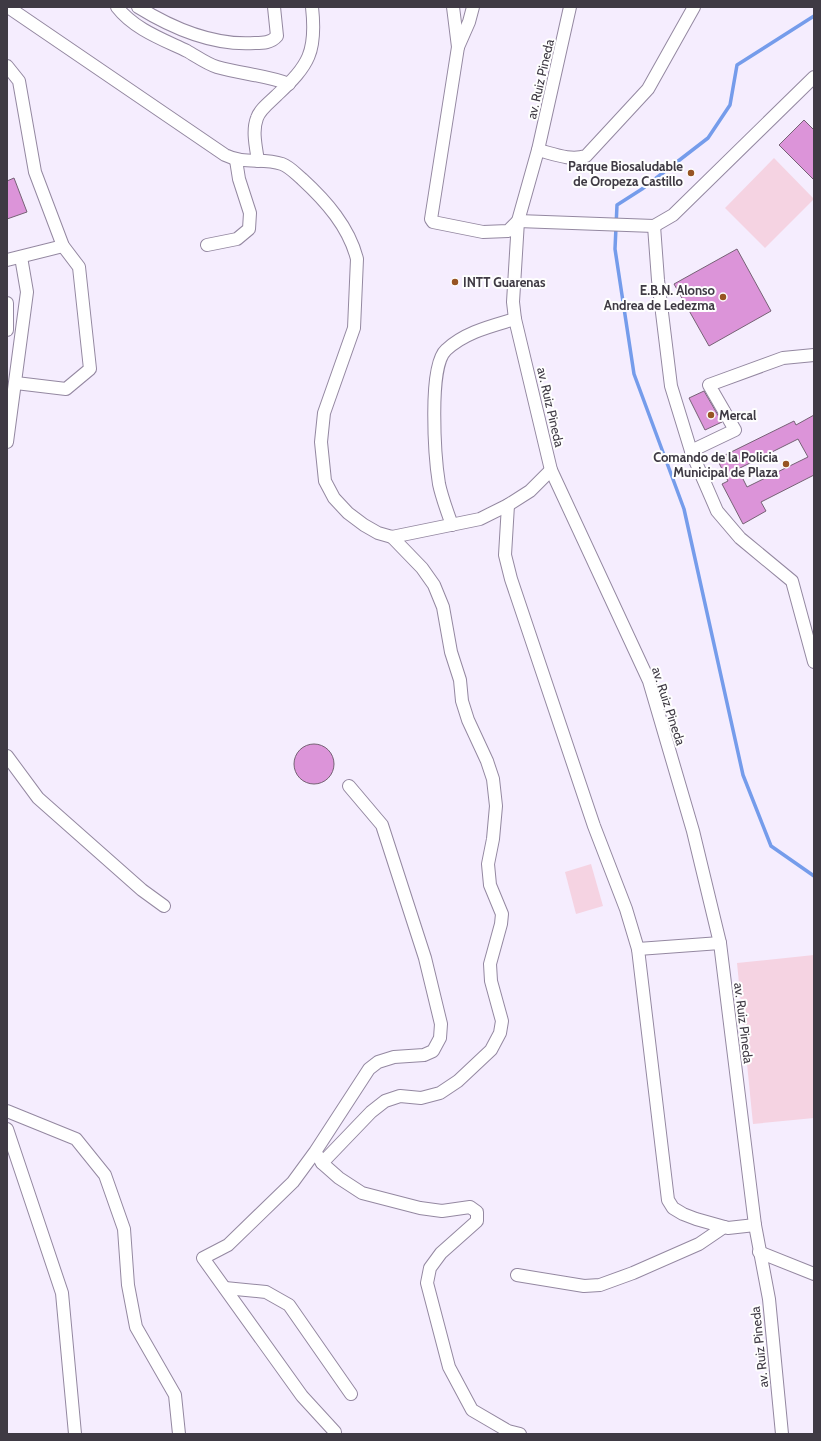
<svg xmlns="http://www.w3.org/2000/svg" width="821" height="1441" font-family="Cabin,sans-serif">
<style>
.green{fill:#f5d3e2}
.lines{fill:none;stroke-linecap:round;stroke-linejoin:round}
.stream{stroke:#759ceb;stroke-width:3.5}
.building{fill:#dc94d9;stroke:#766275;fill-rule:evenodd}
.minor-casing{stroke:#9488a1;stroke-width:14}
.minor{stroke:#fff;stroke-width:12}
.poi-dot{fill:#975423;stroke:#fefefe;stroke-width:1.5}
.labels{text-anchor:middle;stroke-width:4;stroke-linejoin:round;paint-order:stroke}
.street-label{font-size:13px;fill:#3f3a44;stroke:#fefefe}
.poi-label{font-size:13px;font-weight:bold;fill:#3f3a44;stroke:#fefefe;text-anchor:end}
</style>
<rect width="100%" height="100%" fill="#f5edfe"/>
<g class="green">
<path d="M774,158l40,41 -49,49 -40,-40z"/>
<path d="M591,864l12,42 -27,8 -11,-42z"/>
<path d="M814,955v163l-61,6 -16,-161z"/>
</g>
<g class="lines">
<path class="stream" d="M814,16l-77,49 -7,40 -22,33 -66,51 -25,16 -2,44 19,125 50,135 59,266 28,71 43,30"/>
</g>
<g class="building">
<path d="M804,120l10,10v50l-35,-35z"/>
<path d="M14,178l13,34 -20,7v-38z"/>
<path d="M737,249l34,62 -62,35 -35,-62z"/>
<path d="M704,391l18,31 -17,8 -16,-32z"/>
<path d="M814,415v60l-53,27 5,9 -23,13 -21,-40 6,-3 -11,-22 77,-38 2,4zM798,439l10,18 -61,30 -9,-18z"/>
<circle cx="314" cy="764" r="20"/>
</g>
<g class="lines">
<defs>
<g id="minor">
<path d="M8,7l217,148c20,10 38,2 57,9 8,3 14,10 20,15 24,22 47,48 55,80l-3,69 -30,85 -3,29 4,39 9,17 14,15 16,12 14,8 14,4 88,-18 28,-14 22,-14 21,-21"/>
<path d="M117,7c17,22 45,32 70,44 9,5 20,13 30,16 24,7 49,8 72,17"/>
<path d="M138,7c34,21 76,39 117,36 8,0 16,0 22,-7l-3,-29"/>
<path d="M453,7l5,40 -27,172 2,3 50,10 25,-1 10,-10 136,5 19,-11 141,-138"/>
<path d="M570,7l-32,143 -20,71 -5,81 2,17 36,151 98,211 44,150 27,112 35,282 14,74 13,135"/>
<path d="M458,47l11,-25 4,-15"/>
<path d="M7,66l12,15 16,91 28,74 16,21 11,102 -24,20 -50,-6"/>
<path d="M538,150c16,4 32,11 48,6l62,-67 46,-82"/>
<path d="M258,161c-2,-14 -6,-30 -1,-43 3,-9 13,-16 20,-23 32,-30 40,-43 35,-88"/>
<path d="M654,226l4,54 13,106 20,65 26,60 23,27 52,43 22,81"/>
<path d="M207,245l30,-6 12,-10 1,-16 -11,-34 -3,-19"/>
<path d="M7,260l56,-14"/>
<path d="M7,303v27"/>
<path d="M7,442l20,-150 -6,-35"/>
<path d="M691,451l44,-21 -26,-45 74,-27 31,-3"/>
<path d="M508,505l-3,50 6,24 83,247 32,83 12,40 30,251 5,8 10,6 13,5 32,9 27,-3"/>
<path d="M452,525c-5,-14 -10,-27 -13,-41 -4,-25 -11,-118 7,-134 19,-18 46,-24 69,-31"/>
<path d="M7,756l31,42 104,92 22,16"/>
<path d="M638,949l82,-6"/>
<path d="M7,1111l69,28 29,36 19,54 4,56 8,42 39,68 4,39"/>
<path d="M7,1129l55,164 13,141"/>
<path d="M318,1156l4,7 17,15 23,15 58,15 22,3 28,-4 7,5v9l-36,32 -11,15 -3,15 22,84 23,43 36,21 12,3"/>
<path d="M322,1163l49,-51 14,-11 15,-5 21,2 19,-5 18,-12 33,-31 9,-17 2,-12 -11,-40 -1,-17 11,-40 1,-10 -12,-29 -2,-21 5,-25 3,-33 -3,-27 -6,-18 -19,-41 -6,-19 -2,-21 -9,-28 -8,-45 -9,-22 -12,-17 -30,-31"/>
<path d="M759,1252l55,22"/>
<path d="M517,1275l67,11 16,-1 33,-12 66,-29 25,-17"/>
<path d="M225,1288l41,4 23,13 62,89"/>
<path d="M335,1432l-33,-36 -99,-138 25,-13 65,-63 22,-30 54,-83 9,-7 16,-5 30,-2 9,-4 7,-13 1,-14 -16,-66 -43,-133 -33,-39"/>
</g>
</defs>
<use href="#minor" class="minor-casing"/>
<use href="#minor" class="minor"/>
</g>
<g class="poi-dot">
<circle cx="691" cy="173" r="4"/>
<circle cx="455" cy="282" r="4"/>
<circle cx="723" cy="297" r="4"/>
<circle cx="711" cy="415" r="4"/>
<circle cx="786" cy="464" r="4"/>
</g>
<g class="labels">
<g class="street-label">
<text transform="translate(540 79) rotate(-77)" y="5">av. Ruiz Pineda</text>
<text transform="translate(551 407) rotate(77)" y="5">av. Ruiz Pineda</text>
<text transform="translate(669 706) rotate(72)" y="5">av. Ruiz Pineda</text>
<text transform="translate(744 1023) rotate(83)" y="5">av. Ruiz Pineda</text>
<text transform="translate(759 1347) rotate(-96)" y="5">av. Ruiz Pineda</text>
</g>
<g class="poi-label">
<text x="683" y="171">Parque Biosaludable<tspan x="683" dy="15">de Oropeza Castillo</tspan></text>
<text x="463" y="287" text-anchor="start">INTT Guarenas</text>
<text x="715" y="295">E.B.N. Alonso<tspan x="715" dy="15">Andrea de Ledezma</tspan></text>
<text x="719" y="420" text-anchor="start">Mercal</text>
<text x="778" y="462">Comando de la Policia<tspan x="778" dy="15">Municipal de Plaza</tspan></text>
</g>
</g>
<rect width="821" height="1441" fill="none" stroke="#3f3a44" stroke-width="16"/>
</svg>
